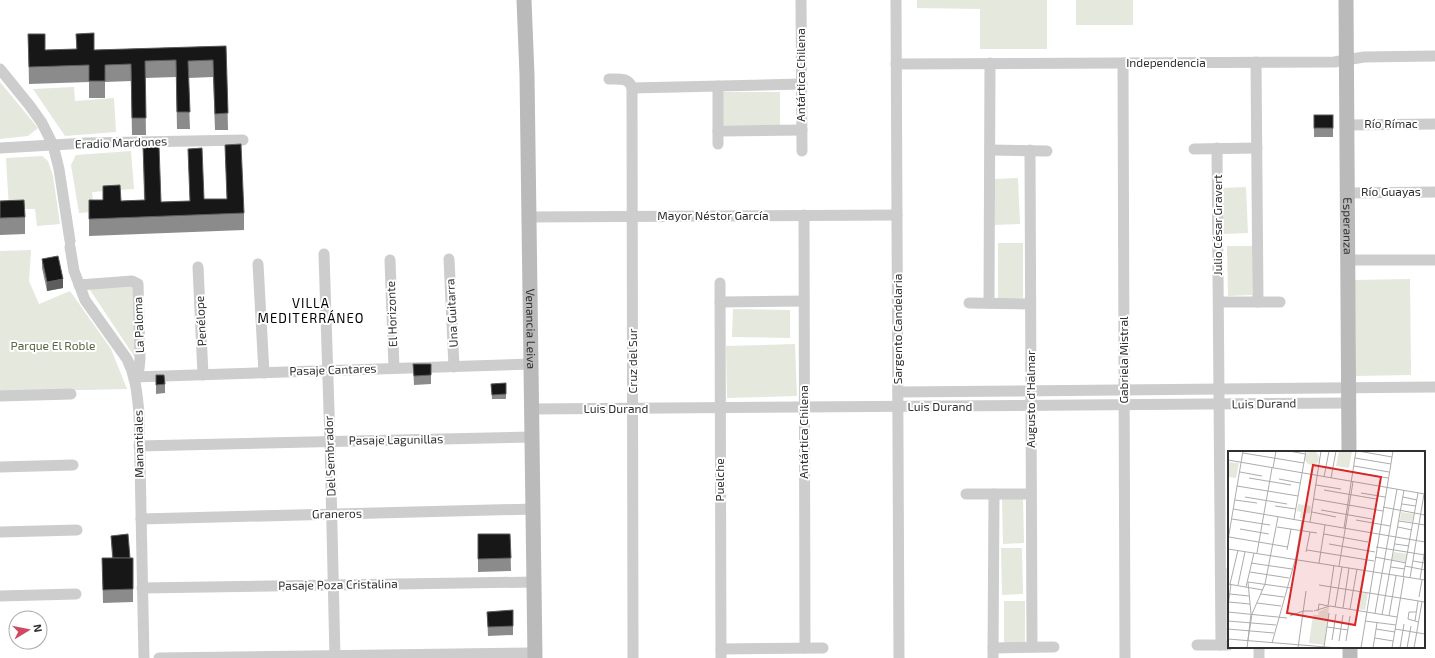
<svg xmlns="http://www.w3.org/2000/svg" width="1435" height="658" font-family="'Exo 2',sans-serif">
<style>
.green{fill:#e4e8dd}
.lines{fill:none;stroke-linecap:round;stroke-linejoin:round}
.street{stroke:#cdcdcd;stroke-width:11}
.secondary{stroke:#bababa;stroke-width:15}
.wall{fill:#8b8b8b}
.shaded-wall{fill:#5d5d5d}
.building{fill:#171717;stroke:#5d5d5d}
.labels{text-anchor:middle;stroke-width:4;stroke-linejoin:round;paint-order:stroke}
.street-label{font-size:12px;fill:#303030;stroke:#fff}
.park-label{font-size:12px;fill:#576642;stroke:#fff}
.neighbourhood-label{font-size:13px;letter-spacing:1px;fill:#000;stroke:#fff}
.inset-road{fill:none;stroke:#acacac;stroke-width:1}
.view{fill:#d62828;fill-opacity:0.15;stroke:#d62828;stroke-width:2}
.inset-edge{fill:none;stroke:#303030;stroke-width:2}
</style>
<rect width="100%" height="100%" fill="#fff"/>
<g class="green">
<path d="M917,0h130v49h-67v-40l-63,-1z"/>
<rect x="1076" y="0" width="57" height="25"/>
<path d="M0,82l38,46 -10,8 -28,3z"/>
<path d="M74,87l1,14 39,-3 2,34 -51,4 -32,-47z"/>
<rect x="723" y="92" width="57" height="33"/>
<path d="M131,151l3,38 -42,3 2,20 -15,1 -8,-48 5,-10z"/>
<path d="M42,156l6,5 5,15 7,48 -23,2 -2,-17h-26l-3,-51z"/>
<path d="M1018,178l2,46 -25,1 -1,-46z"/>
<path d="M1246,187l2,46 -25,1 -1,-46z"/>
<rect x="998" y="243" width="25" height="55"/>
<path d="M1227,246h25v49l-24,1z"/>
<path d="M31,250l-2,31 10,23 31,-13 41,58 16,40 -127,3v-141z"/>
<path d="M1410,279l1,96 -55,1 -1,-96z"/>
<path d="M135,284l1,75 -48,-72z"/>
<path d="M733,309l57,1v28l-58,-1z"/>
<path d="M795,344l2,52 -70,2 -1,-52z"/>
<path d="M1002,499h21l1,44 -21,1z"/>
<path d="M1001,548h21l1,46 -21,1z"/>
<path d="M1223,568h6v69h-3z"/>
<path d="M1004,601h21v44l-21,1z"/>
</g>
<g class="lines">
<g class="street">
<path d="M801,0l1,151"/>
<path d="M896,0l3,658"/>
<path d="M1256,62l2,240"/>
<path d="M1123,63l2,595"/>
<path d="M896,64l438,-2 30,-5 71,-1"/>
<path d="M0,69l30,37 12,17 11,22 6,24 11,72"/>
<path d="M609,79c9,0 20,-2 23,9l1,570"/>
<path d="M632,88l170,-4"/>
<path d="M1347,125l88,-1"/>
<path d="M718,131l84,-1"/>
<path d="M718,144v-58"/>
<path d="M0,148l87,-5 156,-3"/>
<path d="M1217,148l4,497"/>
<path d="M1194,149l63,-1"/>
<path d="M990,150l57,1"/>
<path d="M1030,150l2,497"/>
<path d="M1348,193l87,-1"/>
<path d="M804,215l1,433"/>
<path d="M529,217l368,-2"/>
<path d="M70,247l4,24 11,29 42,59c9,18 10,35 12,54l5,245"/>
<path d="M324,254l6,188 5,216"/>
<path d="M449,259l5,108"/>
<path d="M390,260l4,108"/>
<path d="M1348,260h87"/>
<path d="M258,264l6,109"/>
<path d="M198,267l5,108"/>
<path d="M720,283l1,375"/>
<path d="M79,285l53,-4 6,3 2,75 -1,10 -5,8"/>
<path d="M720,302l84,-1"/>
<path d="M1219,302h61"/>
<path d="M969,303l61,1"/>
<path d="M989,303l1,-240"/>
<path d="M134,377l397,-13"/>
<path d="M898,392l537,-5"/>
<path d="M0,396l71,-2"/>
<path d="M532,409l817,-6"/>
<path d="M139,446l393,-9"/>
<path d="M0,467l73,-2"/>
<path d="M966,494h65"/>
<path d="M141,519l393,-10"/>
<path d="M0,532l77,-2"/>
<path d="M142,588l392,-6"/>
<path d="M0,596l76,-2"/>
<path d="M1197,645h31"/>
<path d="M1259,647v11"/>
<path d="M993,648l61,-1"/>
<path d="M721,649l102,-1"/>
<path d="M159,658l376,-5"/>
<path d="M993,658l1,-164"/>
</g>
<g class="secondary">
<path id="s1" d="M524,0l3,75 8,583"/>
<path id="s2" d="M1346,0l3,452"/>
<path d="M1350,647v11"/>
</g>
</g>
<g class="wall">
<path d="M28,34l17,16 31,-1v-15l18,16 132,-4 2,84h-13l-2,-53 -25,1 2,51h-13l-1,-52 -31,1 1,57h-14l-1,-54 -26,1v16h-16v-16l-60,2z"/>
<rect x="1314" y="115" width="19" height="22"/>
<path d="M225,145l19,68v17l-155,6v-36h14v-14l18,15 23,-1 -1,-54 18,56 29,-1 -2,-52 16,50h23z"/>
<path d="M0,201l25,16v17l-25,1z"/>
<path d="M42,259l21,29 -16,3 -5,-23z"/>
<path d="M413,364h18v20l-17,1z"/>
<path d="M156,375l9,9v9l-9,1z"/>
<path d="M506,383v16h-14l-1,-15z"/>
<path d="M478,534h32l1,37 -33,1z"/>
<path d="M111,536l19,22h3v44l-30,1 -1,-45h10z"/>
<path d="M487,612l26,14v9l-25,1z"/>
</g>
<path class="shaded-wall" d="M63,279v9l-16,3v-9z"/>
<g class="building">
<path d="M94,33v17l132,-4 2,67 -13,1 -2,-54 -25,1 2,51h-13l-1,-52 -31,1 1,57h-14l-1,-54 -26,1v16h-16v-16l-60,2 -1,-33h17v16l32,-1 -1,-15z"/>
<rect x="1314" y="115" width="19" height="13"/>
<path d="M241,144l3,69 -155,6v-19h14v-14l17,-1 1,16 24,-1 -2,-54h16l2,56 29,-1 -2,-52 14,-1 2,51h23l-2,-54z"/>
<path d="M24,200l1,17 -25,1v-17z"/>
<path d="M58,256l5,23 -16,3 -5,-23z"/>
<path d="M413,364h18v11l-17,1z"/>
<path d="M156,375h8l1,9 -9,1z"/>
<path d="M506,383v11l-14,1 -1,-11z"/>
<path d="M128,534l2,24h-17l-2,-22z"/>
<path d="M478,534h32l1,24 -33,1z"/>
<path d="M102,558h31v31l-30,1z"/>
<path d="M513,610v16l-25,1 -1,-15z"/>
</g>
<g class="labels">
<g class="street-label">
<text x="1166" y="67">Independencia</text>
<text transform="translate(801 75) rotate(-90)" y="4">Antártica Chilena</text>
<text x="1391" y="128">Río Rímac</text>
<text transform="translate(121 143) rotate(-2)" y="4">Eradio Mardones</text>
<text x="1391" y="196">Río Guayas</text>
<text x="713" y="220">Mayor Néstor García</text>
<text transform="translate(1218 225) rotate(-90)" y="4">Julio César Gravert</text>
<text dy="4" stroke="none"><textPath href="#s2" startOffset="226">Esperanza</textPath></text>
<text transform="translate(452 313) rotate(-93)" y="4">Una Guitarra</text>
<text transform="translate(392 314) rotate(-92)" y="4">El Horizonte</text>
<text transform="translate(201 321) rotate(-93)" y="4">Penélope</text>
<text transform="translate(139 325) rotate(-92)" y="4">La Paloma</text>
<text dy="4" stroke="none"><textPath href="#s1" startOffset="329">Venancia Leiva</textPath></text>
<text transform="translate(898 329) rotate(-90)" y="4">Sargento Candelaria</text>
<text transform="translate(1124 360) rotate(-90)" y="4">Gabriela Mistral</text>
<text transform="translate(633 361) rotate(-90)" y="4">Cruz del Sur</text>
<text transform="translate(333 370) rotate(-2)" y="4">Pasaje Cantares</text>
<text transform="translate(1031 399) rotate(-90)" y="4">Augusto d'Halmar</text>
<text transform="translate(1264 404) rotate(-1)" y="4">Luis Durand</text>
<text x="940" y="411">Luis Durand</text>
<text x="616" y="413">Luis Durand</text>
<text transform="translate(804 432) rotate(-90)" y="4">Antártica Chilena</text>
<text transform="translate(396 440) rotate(-1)" y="4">Pasaje Lagunillas</text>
<text transform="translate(139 444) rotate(-91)" y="4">Manantiales</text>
<text transform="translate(330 456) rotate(-92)" y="4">Del Sembrador</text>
<text transform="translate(720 480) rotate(-90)" y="4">Puelche</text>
<text transform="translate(337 514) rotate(-1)" y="4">Graneros</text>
<text transform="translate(338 585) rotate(-1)" y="4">Pasaje Poza Cristalina</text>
</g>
<g class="park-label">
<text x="53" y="350">Parque El Roble</text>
</g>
<g class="neighbourhood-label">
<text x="311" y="308">VILLA<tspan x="311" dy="15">MEDITERRÁNEO</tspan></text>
</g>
</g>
<g transform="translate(1228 451)">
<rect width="197" height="197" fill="#fff"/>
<path d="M111,0h13l-3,17 -13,-2zM77 7a7 7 0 1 1 14 0a7 7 0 1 1-14 0ZM0,11l11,1 -3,15 -8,-1zM70,53l13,2 -1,7h-4l-2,6 -4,-1 1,-6 -4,-1zM173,61l13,2 -2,8 -12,-2zM166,101l13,2 -2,8 -13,-2zM133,141l7,1 -3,17 -7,-1zM101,156l-5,38 -15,-2 4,-28h6l-1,-3z" fill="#e4e8dd"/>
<path class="inset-road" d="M61,0l16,3M130,0l34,6M15,2l61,10M127,7l36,6M0,9l197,34M126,15l35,6M45,17l3,-17M12,21l22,4M125,21l35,6M96,26l5,-26M21,27l42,7M103,27l5,-27M51,28l21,4M88,34l25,4M9,35l61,10M96,39l52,9M133,42l24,4M17,46l42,7M175,46l14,3M86,48l69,12M7,49l22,3M174,53l14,2M47,55l21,3M155,56l42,8M5,58l192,33M93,59l51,9M84,61l24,5M4,68l38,6M66,68l12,-68M128,69l34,6M171,70l26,4M82,71l11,-71M49,76l40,6M170,76l14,3M116,77l12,-77M12,78l29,5M96,83l44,8M1,86l59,10M0,89l15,-89M101,93l46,8M167,93l14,2M148,96l49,8M0,98l197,31M59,99l4,-21M79,99l67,11M78,101l4,-20M29,102l15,-85M147,106l31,6M185,110l12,2M23,112l41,6M91,112l6,-38M111,115l14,-84M177,115l20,4M163,116l14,2M22,121l39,6M175,126l15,-84M182,127l14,-84M192,128l5,-30M20,131l43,6M0,133l35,6M2,133l8,-34M10,134l7,-33M91,134l106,17M18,136l8,-34M2,143l19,2M33,143l23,3M191,146l3,-17M190,150l-3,20 3,1M1,151l21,2M29,152l24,3M0,155l3,-22M107,156l7,-40M115,157l6,-40M122,158l7,-40M86,160l16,-5 67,11M90,160l1,-7 9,2 6,-41M129,160l7,-41M0,161l59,6M147,162l22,-124M154,164l22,-125M62,165l13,-5h10M161,165l7,-40M0,170l48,4M137,170l31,4M187,170l-7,-2 1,-7h7M99,176l21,3M0,178l46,4M148,178l19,3M167,178l30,5M147,187l18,3M0,188l110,9M20,189l4,-26 13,-30 13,-67M104,189l4,-26M111,190l4,-26M118,190l4,-25M44,192l24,-86 6,-36M96,196l5,-34M19,197l4,-34 -3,-32M70,197l8,-57M133,197l32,-197M145,197l4,-25M164,197l12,-71M172,197l4,-24M179,197l4,-22M186,197l8,-46"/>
<path class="view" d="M85,14l68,12 -26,148 -68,-12z"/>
<rect width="197" height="197" class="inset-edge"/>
</g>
<g transform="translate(28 630) rotate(80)"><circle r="19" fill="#ffffff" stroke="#acacac"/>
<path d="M0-3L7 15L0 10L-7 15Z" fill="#d04960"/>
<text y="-6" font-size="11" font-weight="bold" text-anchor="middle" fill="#303030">N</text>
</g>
</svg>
